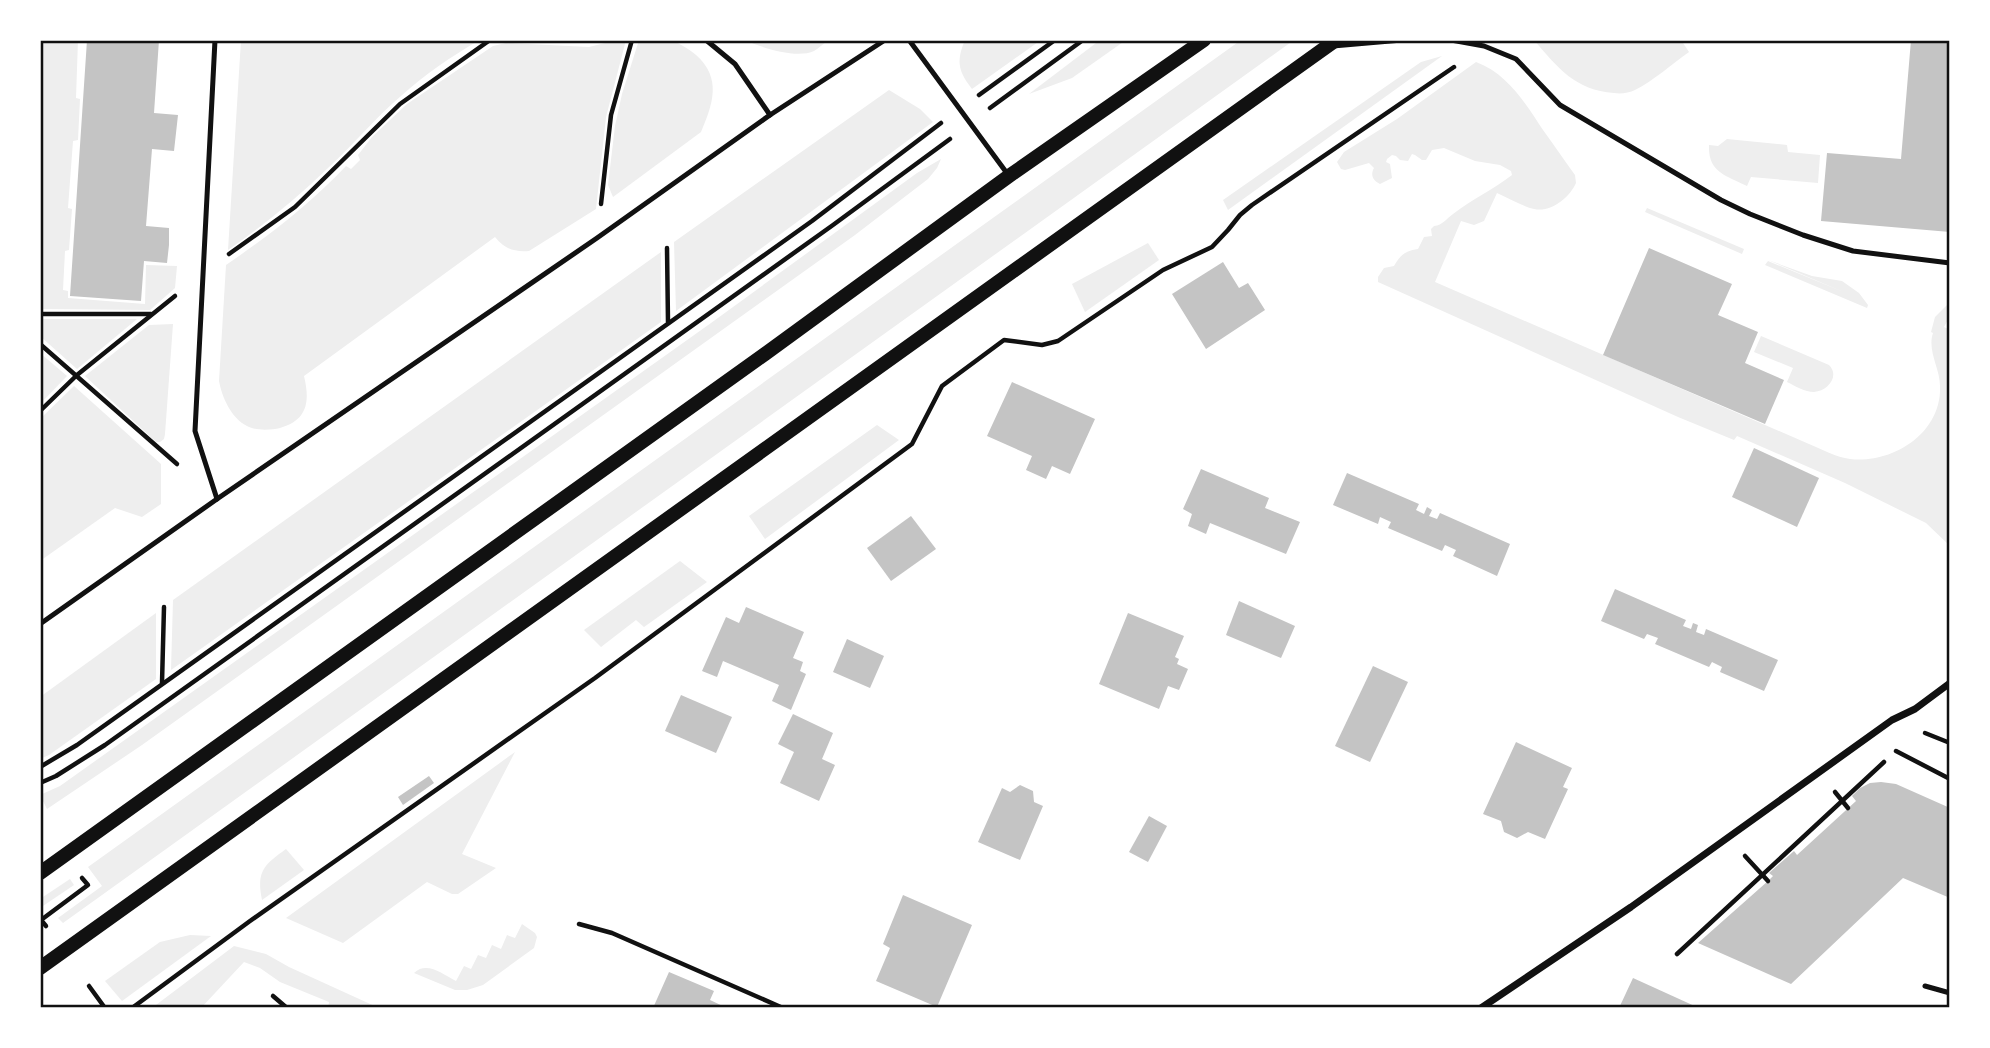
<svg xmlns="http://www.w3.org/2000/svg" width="1990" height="1048" font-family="'PT Sans',sans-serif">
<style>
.green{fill:#eee}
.building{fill:#c4c4c4}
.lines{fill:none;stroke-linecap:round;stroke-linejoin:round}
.path{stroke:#111;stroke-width:4.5}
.service{stroke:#111;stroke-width:5}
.minor{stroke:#111;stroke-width:7}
.secondary{stroke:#111;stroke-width:14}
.neatline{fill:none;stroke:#111;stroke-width:2.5}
</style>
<rect width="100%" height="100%" fill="#fff"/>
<g class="green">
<path d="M40,40h38l-2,58 4,1 -2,41 -5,1 -5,67 4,1 -3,41 -4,1 -2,39 5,1v7l77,6 1,-39 31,1 -2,22 -25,22 -110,-1z"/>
<path d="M241,40h239c-27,15 -56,35 -79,56 -26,22 -48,49 -73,72 -31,30 -64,57 -100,82z"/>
<path d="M617,40h9l-20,77 -10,92 -67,42c-16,1 -24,-2 -34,-14l-191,139c6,25 4,44 -24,52 -9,2 -24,3 -33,-2 -16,-8 -25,-29 -28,-45l7,-116c44,-30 84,-61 120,-99l5,3 9,-9 -2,-5 14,-18 35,-33 86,-58 13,-3 83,4z"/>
<path d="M639,40c10,0 23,-2 33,1 9,3 17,8 24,14 26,23 17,49 5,77l-88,65 -5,-12 7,-59 7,-32z"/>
<path d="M745,40h84c-5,3 -10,8 -15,11 -17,8 -52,-3 -69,-11z"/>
<path d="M965,40h76l-69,49c-14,-18 -16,-28 -7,-49z"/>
<path d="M1100,40h26l-54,38 -43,16z"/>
<path d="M1241,40h53l-1231,883 -5,-5 44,-32 -14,-19z"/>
<path d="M1534,40h147l8,12c-16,11 -37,30 -54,38 -6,3 -14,4 -21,3 -39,-3 -56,-25 -80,-53z"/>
<path d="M1442,56l-214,154 -5,-10 198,-138z"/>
<path d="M1476,62c32,12 49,41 67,68 11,15 21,30 32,45l1,8c-6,14 -25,30 -42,26 -12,-3 -26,-11 -37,-16l-13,28 -10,4 -13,-4 -26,61 374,162c14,6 27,13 41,15 43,5 92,-26 90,-73 0,-18 -13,-35 -7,-53l-2,-1 4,-15 15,-15v14l-6,11 6,3v216l-24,-23 -81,-40 -108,-47 -3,4 -56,-23 -300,-135v-5l6,-9 10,-2c6,-11 11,-15 24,-17l6,-12 8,-1 -1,-7 3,-3c9,-1 12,-7 19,-12 19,-15 40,-24 59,-39l-1,-4 -11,-6 -25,-4 -31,-13 -12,2 -6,10h-4l-7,-5 -3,-1 -4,7 -8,-1 -4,-4 -4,-1 -5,4 -1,3 4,2 2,14 -12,6c-7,-3 -10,-9 -6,-16l-5,-5 -24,7 -4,-1 -4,-7 7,-10 53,-33z"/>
<path d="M889,90l31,19 13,13 -257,189 -2,-69z"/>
<path d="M1727,139l60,6 1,7 32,3 -2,28 -67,-6 -4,9c-21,-11 -39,-13 -38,-41l9,1z"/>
<path d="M941,159l-4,9 -9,11 -73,56 -713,510 -95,64 -7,-14 20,-9 651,-463 206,-150z"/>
<path d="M1647,208l97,41 -2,5 -97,-42z"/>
<path d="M1148,243l11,17 -74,52 -13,-28z"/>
<path d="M661,252v70l-490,348 2,-70z"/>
<path d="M1768,260l44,16 30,5 17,12 9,12 -1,3 -102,-43 3,-4 78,32z"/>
<path d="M40,319h97l-60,50 -37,-33z"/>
<path d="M173,324l-8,110 -1,5 -4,3h-4l-71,-66 64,-51z"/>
<path d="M1761,336l68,29c11,11 -1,26 -15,27 -9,0 -19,-6 -27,-10l6,-14 -39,-16z"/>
<path d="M40,353l27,23 -27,28z"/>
<path d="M74,386l87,78v40l-19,13 -27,-9 -75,53v-142z"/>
<path d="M877,425l22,15 -134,99 -16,-23z"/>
<path d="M680,561l27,21 -63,45 -8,-7 -35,27 -17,-17z"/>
<path d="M156,613v66l-107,76 -9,4v-62z"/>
<path d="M515,752l-53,102 34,14 -38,26h-6l-25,-12 -84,61 -57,-25z"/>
<path d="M286,849l18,21 -42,30c-6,-29 2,-35 24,-51z"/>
<path d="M70,879l4,6 -34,23v-9z"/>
<path d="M522,924l13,9 2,4 -3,11 -51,37 -16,5h-12l-41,-17c13,-12 28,1 42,8l8,-15 7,3 7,-14 8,3 6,-13 9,4 6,-14 8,3z"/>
<path d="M190,935l21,1 -89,65 -17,-20 55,-39z"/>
<path d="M234,946l32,8 23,13 90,41h-51l1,-6 -49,-20 -20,-14 -16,-6 -43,46h-49z"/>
</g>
<g class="building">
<path d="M87,40h72l-5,73 24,2 -4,36 -22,-2 -6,77 23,2v17l-2,18 -23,-2 -3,40 -71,-5z"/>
<path d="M1911,40h39v192l-129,-11 6,-68 74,6z"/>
<path d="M1649,248l83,36 -14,31 40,17 -13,31 39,17 -19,44 -162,-69z"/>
<path d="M1223,262l16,26 9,-5 17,27 -59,39 -34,-55z"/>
<path d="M1012,382l83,37 -25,55 -18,-8 -6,13 -20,-9 6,-14 -45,-20z"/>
<path d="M1754,448l65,30 -22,49 -65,-30z"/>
<path d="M1201,469l68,29 -4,10 35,14 -14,32 -76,-31 -4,11 -18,-8 4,-12 -9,-5z"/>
<path d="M1347,473l72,31 -3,6 8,4 3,-7 5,3 -3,6 8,3 3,-6 70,31 -13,32 -44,-20 3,-6 -11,-5 -3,6 -54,-23 3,-6 -11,-5 -2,7 -45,-19z"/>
<path d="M911,516l25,33 -45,32 -24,-33z"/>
<path d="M1615,589l71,31 -3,6 8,3 2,-6 5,2 -2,7 8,3 2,-6 72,31 -14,31 -44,-19 2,-5 -10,-5 -3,5 -54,-23 3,-6 -11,-4 -3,5 -43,-18z"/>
<path d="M1239,601l56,25 -14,32 -55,-23z"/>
<path d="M746,607l58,25 -11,26 10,4 -3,9 6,3 -15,36 -19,-9 7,-16 -56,-24 -6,16 -15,-6 24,-54 13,6z"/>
<path d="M1128,613l56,23 -9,21 4,2 -2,5 11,5 -9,21 -11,-4 -9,23 -60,-25z"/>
<path d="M847,639l37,17 -14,32 -37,-16z"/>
<path d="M1373,666l35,16 -38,80 -35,-16z"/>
<path d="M681,695l51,22 -16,36 -51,-22z"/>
<path d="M793,714l40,19 -11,26 13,6 -16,36 -39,-18 14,-31 -16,-8z"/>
<path d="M1516,742l56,26 -9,19 5,2 -23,50 -17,-7 -11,6 -13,-6 -3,-11 -18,-7z"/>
<path d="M429,776l5,7 -31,22 -5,-8z"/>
<path d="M1881,782l15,2 54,24v90l-47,-20 -112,106 -93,-41 70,-62 5,-5 -4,-3 25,-22 3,4 59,-54 -4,-5 8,-8 10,-5z"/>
<path d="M1020,785l13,6 1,11 9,4 -23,54 -42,-18 24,-54 8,4z"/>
<path d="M1149,816l18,10 -19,36 -19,-10z"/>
<path d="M903,895l69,30 -35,82 -61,-26 14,-33 -7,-4z"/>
<path d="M669,972l45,19 -4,9 17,8h-74z"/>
<path d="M1633,978l66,30h-80z"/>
</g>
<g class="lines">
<g class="path">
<path d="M979,95l76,-55"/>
<path d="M990,108l93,-68"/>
<path d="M601,204l10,-89 21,-75"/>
<path d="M667,248l1,74"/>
<path d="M229,254l66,-47 105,-103 90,-64"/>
<path d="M40,314h111"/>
<path d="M40,344l137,120"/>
<path d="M40,411l37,-36 98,-79"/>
<path d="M162,683l2,-76"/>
<path d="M1925,733l25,10"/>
<path d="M1896,751l54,28"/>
<path d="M40,767l37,-22 735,-524 129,-98"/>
<path d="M40,783l16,-7 49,-31 728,-520 117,-86"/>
<path d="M1835,792l13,16"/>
<path d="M1745,856l23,25"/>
<path d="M579,924l33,9 171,75"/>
<path d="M46,926l-5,-6 47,-35 -6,-7"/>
<path d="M1677,954l207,-192"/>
<path d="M89,986l16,22"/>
<path d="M273,996l14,12"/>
<path d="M132,1008l118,-87 345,-243 317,-234 30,-58 62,-46 38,5 16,-4 105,-71 49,-23 16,-17 12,-15 12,-10 202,-138"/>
</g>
<g class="service">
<path d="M215,40l-20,391 22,68"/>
<path d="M706,40l29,24 35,51"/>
<path d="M909,40l100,136"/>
<path d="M1451,40l33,6 32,13 44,46 161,95 29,14 53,21 50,16 97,12"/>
<path d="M1333,46l69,-6"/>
<path d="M40,624l177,-125 380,-261 173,-123 115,-75"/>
<path d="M1925,986l25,7"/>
</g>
<path class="minor" d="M1481,1008l150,-101 261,-187 23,-11 35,-26"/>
<g class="secondary">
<path d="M40,873l725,-519 244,-178 195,-136"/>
<path d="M40,968l1296,-928"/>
</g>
</g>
<rect width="1990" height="1048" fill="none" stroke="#ffffff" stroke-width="84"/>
<rect x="42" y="42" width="1906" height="964" class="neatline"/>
</svg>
